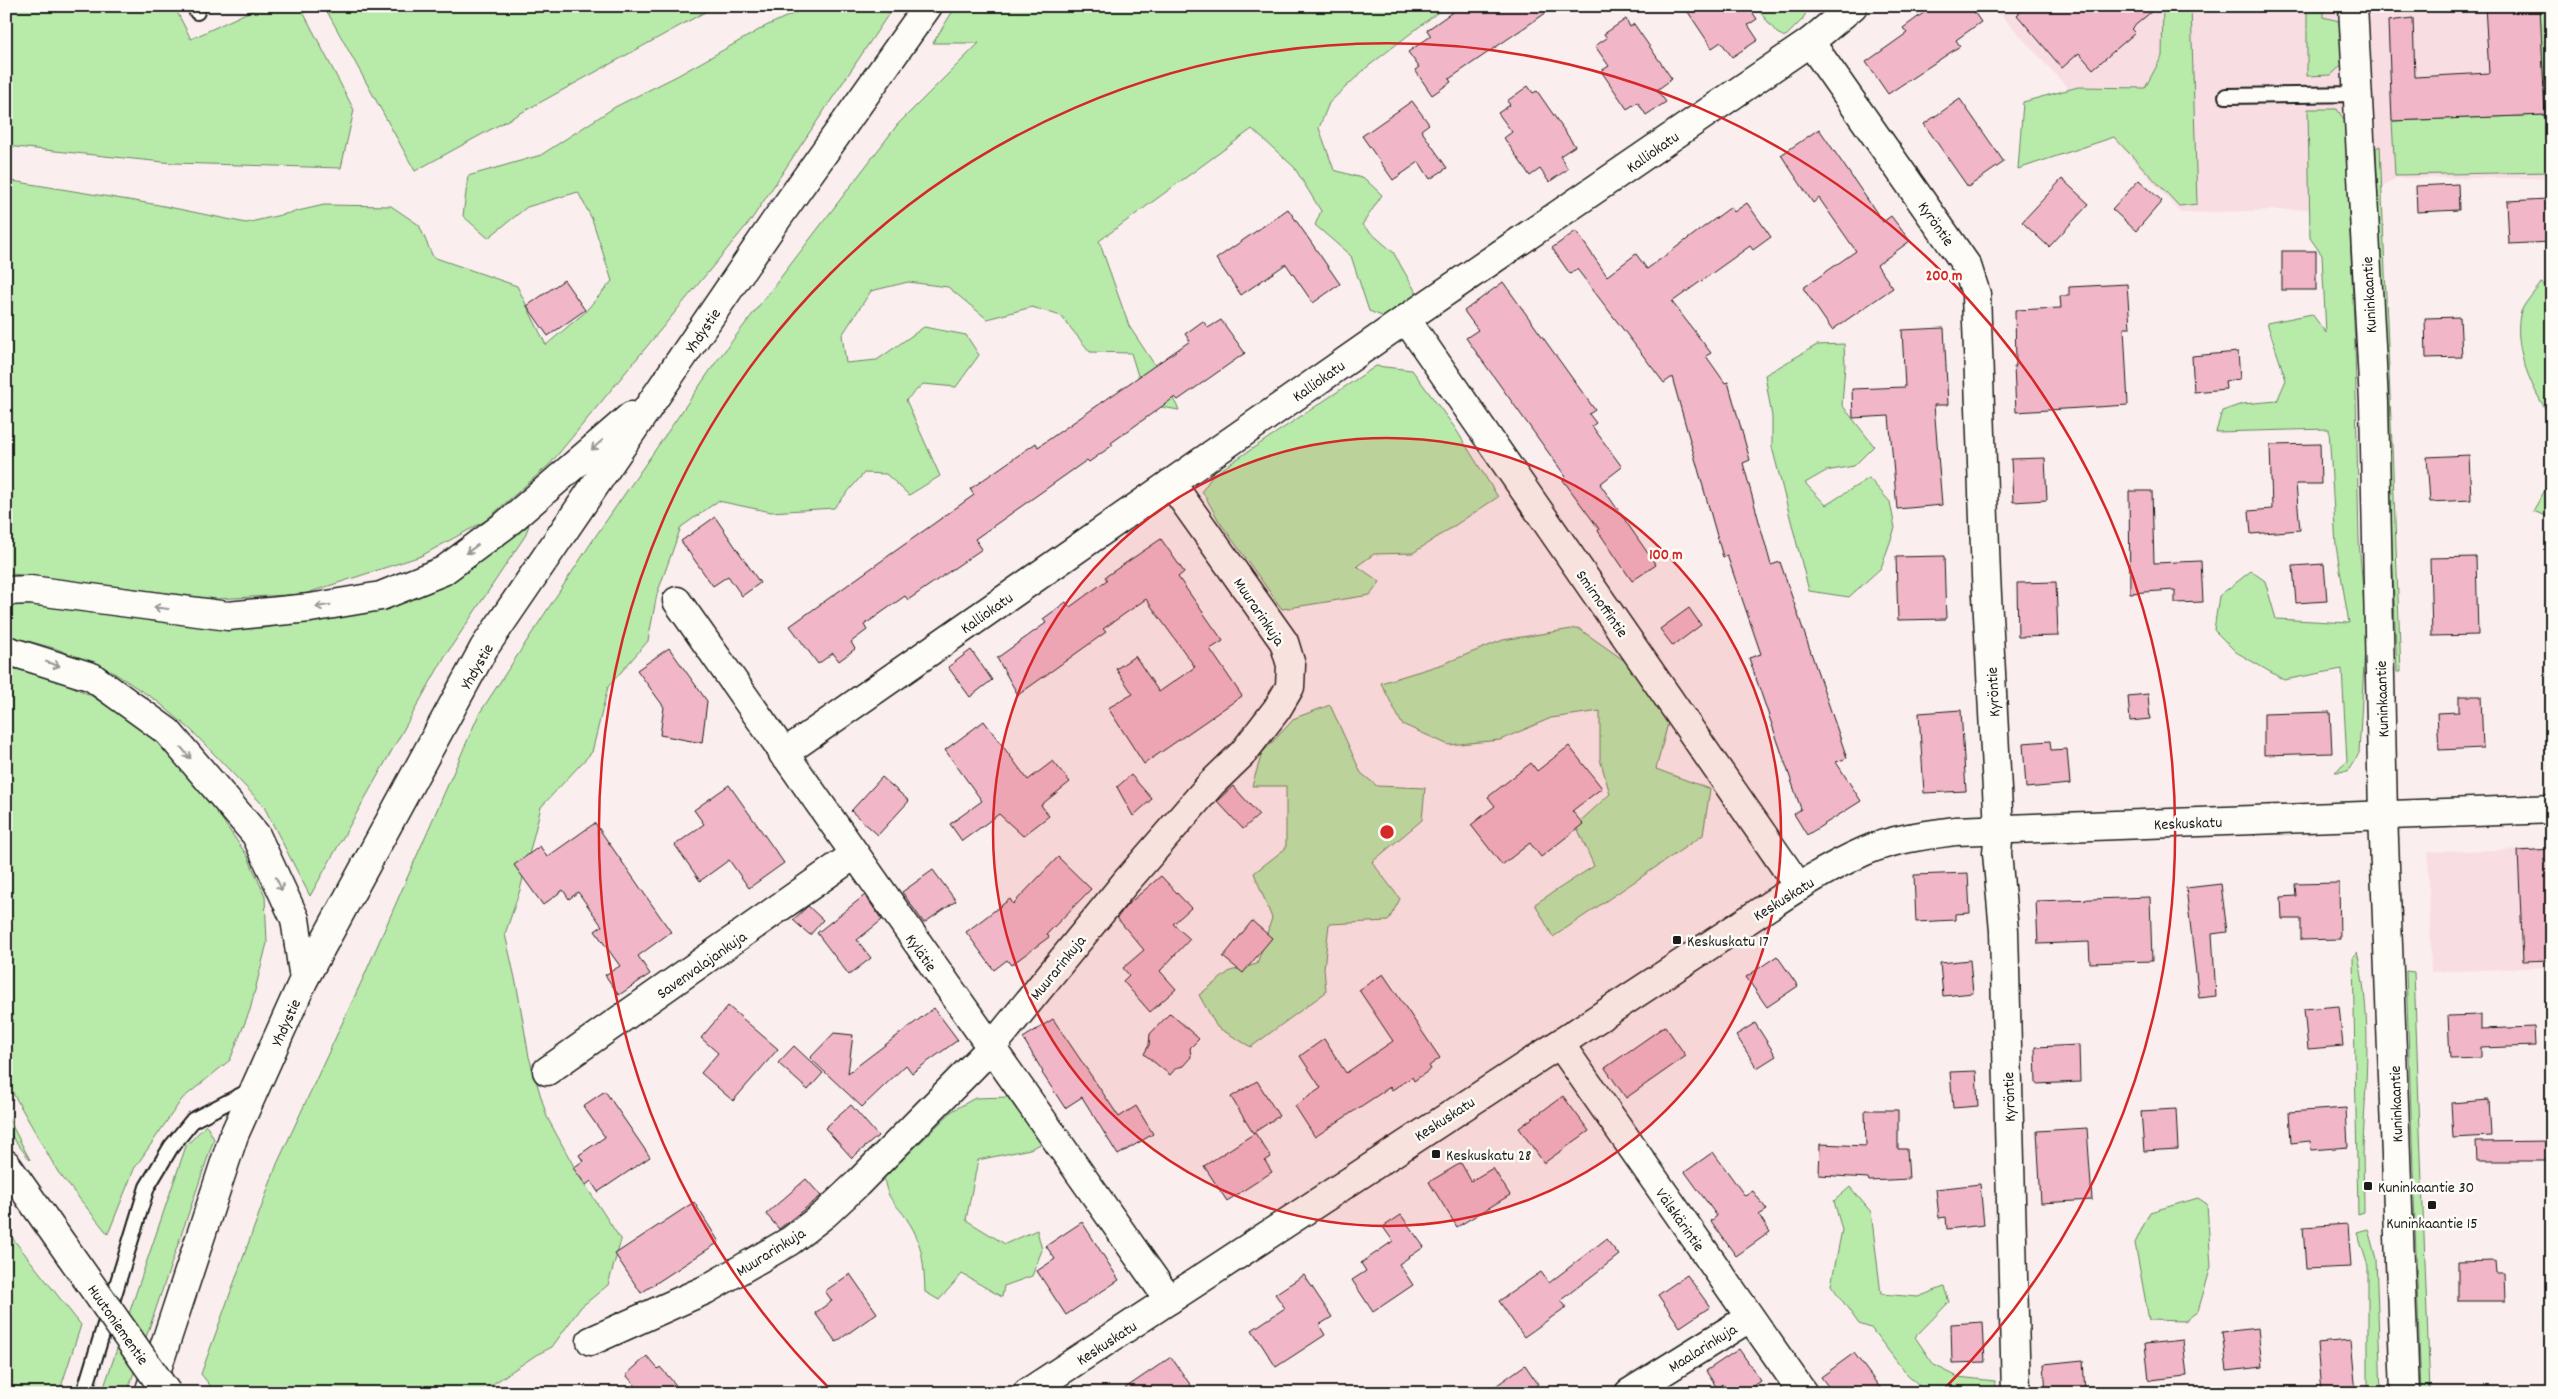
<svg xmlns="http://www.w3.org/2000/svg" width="2558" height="1399" font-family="Dekko,sans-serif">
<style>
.built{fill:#f8dee3}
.green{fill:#b8eaaa;stroke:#6a8363}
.building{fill:#f1b7c8;stroke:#1c1c1c}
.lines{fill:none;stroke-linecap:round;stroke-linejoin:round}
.service-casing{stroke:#1c1c1c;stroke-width:18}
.minor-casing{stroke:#1c1c1c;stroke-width:31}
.tertiary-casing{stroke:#1c1c1c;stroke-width:31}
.secondary-casing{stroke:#1c1c1c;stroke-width:31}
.trunk-casing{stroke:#1c1c1c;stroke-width:31}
.service{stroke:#fdfcf7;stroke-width:14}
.minor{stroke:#fdfcf7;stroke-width:28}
.tertiary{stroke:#fdfcf7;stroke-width:28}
.secondary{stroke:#fdfcf7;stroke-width:28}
.trunk{stroke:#fdfcf7;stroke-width:28}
.secondary-bridge-casing{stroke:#1c1c1c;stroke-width:31;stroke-linecap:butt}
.secondary-bridge{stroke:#fdfcf7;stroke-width:28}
.oneway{stroke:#989794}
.ring{fill:none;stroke:#d62828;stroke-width:2.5}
.poi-dot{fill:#1c1c1c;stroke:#fdfcf7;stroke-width:2}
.labels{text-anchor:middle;stroke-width:5;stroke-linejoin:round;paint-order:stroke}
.street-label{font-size:16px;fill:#1c1c1c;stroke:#fdfcf7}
.poi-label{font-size:16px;fill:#1c1c1c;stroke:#fdfcf7;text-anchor:start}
.centre{fill:#d62828;stroke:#fdfcf7;stroke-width:2.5}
.ring-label{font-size:15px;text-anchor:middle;font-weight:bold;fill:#d62828;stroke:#fdfcf7;stroke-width:5;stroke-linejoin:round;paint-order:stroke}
</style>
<rect width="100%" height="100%" fill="#fbeeee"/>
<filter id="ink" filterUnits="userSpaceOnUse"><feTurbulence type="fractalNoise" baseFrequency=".02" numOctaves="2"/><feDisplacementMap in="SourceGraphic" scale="10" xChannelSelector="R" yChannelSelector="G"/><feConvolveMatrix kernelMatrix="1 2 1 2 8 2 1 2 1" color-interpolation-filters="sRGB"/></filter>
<g filter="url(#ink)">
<g class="built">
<path d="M1993,6h559v172h-156l-49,30 -166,5z"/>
<path d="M2552,848v119l-121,5 -3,-120z"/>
</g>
<g class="green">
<path d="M6,6h168l17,33 70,-33h39l54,104 -13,58 -168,-5 -167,-17z"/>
<path d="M324,6h392l-301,165z"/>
<path d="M810,6h84l-143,214 -201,244 -65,57 -64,35 -117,38 -87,5 -204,-25 -7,1v-395l153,25 87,18 78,-18 67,1 28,19 14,32 84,29 29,59 38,-32 28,-32 -20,-62 -14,-27 -51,15 -39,31 -25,-22 5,-40 73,-21 74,-48 62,-31 89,-50z"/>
<path d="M956,6h490l-80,62 -37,35 -10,25 15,42 31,9 17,16 -20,30 31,27 24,42 -30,24 -18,-7 -18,-55 -36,-31 6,-14 -27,-44 -42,-38 -153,112 30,85 31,47 19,37 -24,-4 -16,-27 -8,-26 -41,-1 -29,-36 -29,-9 -45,12 -39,-32 -40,-5 -37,9 -29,44 4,28 31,-3 47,-33 42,8 13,20 -23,32 -33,-3 -17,16 34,76 -31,19 -23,-21 -22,-1 -30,35 -63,4 -53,-11 -37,26 -24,67 -9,47 -40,46 -16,65 -51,55 -21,83 -15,44 12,53 12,70 18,60 31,57 43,66 -13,45 -27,22 -29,40 -16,8 -43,29 -9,9h-268l-15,-19 76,-210 88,-190 114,-260 116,-177 121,-175 182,-238 81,-81h-46z"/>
<path d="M1755,6h55l-8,14 -17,17 -8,-4z"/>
<path d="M2163,6h28l6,198 -18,2 -65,-69 -96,32 5,-67 55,-15 67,1 17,-32z"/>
<path d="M2307,6h16v11l16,4 4,43 -12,11 -24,1z"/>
<path d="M2540,6h12v166l-157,3 -3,-54 153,-6z"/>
<path d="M2308,109h29l8,12 10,224 4,196 7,88 -7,124 -11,18 -13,1 12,-10 -5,-93 -58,11 -48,-28 -22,-22 5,-34 32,-25 14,10 11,38 73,4 -13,-77 -7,-117 -113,3 6,-21 20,-7 35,-3 9,-21 -19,-57 45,-9 14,19 -4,-78 -12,-17z"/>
<path d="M2380,146l21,526h-4l-21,-524z"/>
<path d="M2541,283l11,5v131c-19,-27 -39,-70 -32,-104 2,-10 15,-23 21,-32z"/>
<path d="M1844,344l1,21 -3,40 32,41 -20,20 -28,5 -21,12 21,22 43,-27 21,24 5,26 -14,40 -32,29 -40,-6 -37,-144v-30l-7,-42 52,-30z"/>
<path d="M1376,366l36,4 43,58 43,69 -85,56 -39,1 -17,12 23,16 -10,13 -88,14 -63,-88 -17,-30 11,-16z"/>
<path d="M2552,478v40l-19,-7z"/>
<path d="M529,525l-4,11 -80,120 -135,240 -47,-91 -72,-75 -34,-29 -46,-30 -54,-22 -51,-14v-30l22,-1 142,18 95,6 121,-22 97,-49z"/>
<path d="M1578,628l47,33 43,62 -12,46 54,20 -7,46 -150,102 -18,-33 59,-38 -18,-41 34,-31 -10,-35v-48l-49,7 -51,22 -51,5 -47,-21 -21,-41 62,-19 60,-24z"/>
<path d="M6,668l38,5 46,22 57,37 50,51 51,74 17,39 2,47 -17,67 -20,50 -48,39 -48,70 -26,65 -50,-62 -52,-91z"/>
<path d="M1330,705l31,68 16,13 48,2 -3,32 -50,42 28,37 -12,22 -59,3 -5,44 2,24 -75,55 -34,-20 -18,-32 31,-24 27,-7 15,-46 -18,-45 32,-25v-62h-34l10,-33 33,-35z"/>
<path d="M2357,952c14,57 10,114 7,172 -2,29 0,59 0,88l-6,2 -5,-258z"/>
<path d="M2406,971l8,1 16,421h-9z"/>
<path d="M1008,1097l26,22 9,24 -13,6 -52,11 -12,60 39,24 32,-14 5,20 -10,26 -28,10 -2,11 -40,-23 -23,26 -14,-8c-1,-25 -2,-49 -17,-71 -12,-19 -20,-18 -24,-43l68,-67 23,-13z"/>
<path d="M6,1114l24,46 -24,-31z"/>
<path d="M206,1125l8,14 -87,254h-25l84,-247z"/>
<path d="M1850,1187l21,25 10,82 37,3 26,-10 5,15 -34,35 19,28 24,12 37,4 1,12h-69l-23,-22 -33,-43 -12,-4 -28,-39 11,-55 -8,-29z"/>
<path d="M2198,1198l9,6 4,63 -13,44 -13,10 -36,-1 -14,-77 15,-31z"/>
<path d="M2368,1229l8,30 5,134h-13v-127l-11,-34z"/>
<path d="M6,1230l75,95 -22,68h-53z"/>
</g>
<g class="building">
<path d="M1461,6h95l-107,73 2,3 -19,13 -17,-25 4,-3 -11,-15 23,-16 -4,-6z"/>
<path d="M1684,6h64l9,13 -9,6 10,15 -26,17 -11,-15 -9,6z"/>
<path d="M1933,6h37l11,16 -25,18 4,6 -72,48 -22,-32 41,-29 -4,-5z"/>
<path d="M2027,6h131l-27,23 4,4 -42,36 -14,-16 -17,15 -45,-53z"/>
<path d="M2485,6h55l5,109 -153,6 -4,-100 25,-3 2,59 74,-4z"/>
<path d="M1626,19l4,8 4,-3 38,55 -15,11 9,12 -20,13 -8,-13 -11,7 -26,-38 8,-5 -14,-20 12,-8 -3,-4z"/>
<path d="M1528,86l5,7 4,-2 38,55 -15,10 8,13 -19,13 -9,-13 -10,7 -26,-38 8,-6 -14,-19 12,-8 -3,-4z"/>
<path d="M1960,99l44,63 -36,25 -44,-63z"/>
<path d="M1412,101l17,23 -8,6 26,38 -17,11 -11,-17 -26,18 -31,-44z"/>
<path d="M1819,129l64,93 8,-6 19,25 -33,24 16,23 -61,42 -29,-42 53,-37 -37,-53 -6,5 -32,-48z"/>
<path d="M2062,179l27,25 -40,43 -27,-25z"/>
<path d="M2139,180l23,21 -26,30 -24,-22z"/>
<path d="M2458,184l1,26 -42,2 -1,-26z"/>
<path d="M2548,199l2,43 -41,2 -2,-43z"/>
<path d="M1747,203l24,34 -18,13 -3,-4 -78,56 39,51 -5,3 19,27 3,-1 22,78 -7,3 28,102 9,-3 67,196 -11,4 25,39 -54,34 -13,-21 7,-5 -52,-151 12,-4 -34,-99 -4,2 -51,-180 -8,6 -87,-114 -7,5 -18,-26 24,-17 31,45 29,-22 11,15 84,-62 3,5z"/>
<path d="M1288,209l52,75 -27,19 -27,-39 -45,31 -25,-36z"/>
<rect x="2282" y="251" width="34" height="39"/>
<path d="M564,280l21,30 -37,26 -21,-30z"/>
<path d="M1503,282l92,128 -6,4 7,9 -4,3 30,41 -22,17 56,81 -24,16 -34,-50 1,-2 -36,-49 3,-3 -100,-139 12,-8 -14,-19z"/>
<path d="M2127,284l3,44h-6l4,77 -112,7 -2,-46h2l-1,-56 46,-2 -1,-12h9v-9z"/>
<path d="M2460,317l2,40 -36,1 -1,-40z"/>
<path d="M1221,320l24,33 -67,47 -3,-3 -64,46 2,2 -24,17 -2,-2 -112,79 7,10 -74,51 -3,-4 -41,29 3,5 -16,12 4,7 -16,12 -6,-8 -15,11 -28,-38 184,-131 -4,-6 66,-46 2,4 152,-106 -5,-7 18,-13 5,7z"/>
<path d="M1944,328l4,77h-14l8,100 -45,4 -8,-93 -36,2 -1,-29 53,-2 -3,-57z"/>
<path d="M2238,352l2,27 -15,2 1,8 -32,3 -2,-36z"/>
<path d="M2320,444l1,40h-25l4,46 -49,4 -2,-23 23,-2 -2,-64z"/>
<path d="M2469,455l2,45 -41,2 -3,-45z"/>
<path d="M2045,458l2,42 -34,2 -2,-43z"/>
<path d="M2129,491h23l2,72 47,-2 2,41 -28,1v-13l-45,3z"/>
<path d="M715,517l45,66 -18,13 -14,-20 -15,10 -32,-45z"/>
<path d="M1161,539l23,33 -6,5 45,64 -13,8 32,47 -98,68 -36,-56 25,-14 -17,-25 19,-13 24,36 36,-25 -49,-68 -43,30 3,3 -88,63 -21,-37 49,-35 -3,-4 23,-17 4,5 37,-27 -2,-3z"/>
<path d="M1944,556l2,63 -48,1 -2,-63z"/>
<path d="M2476,557l2,78 -46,1 -2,-78z"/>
<path d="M2324,564l3,37 -31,2 -3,-37z"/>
<path d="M2056,582l2,54 -40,1 -1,-54z"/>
<path d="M1689,608l12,17 -28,21 -13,-17z"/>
<path d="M669,648l38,53 -5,42 -42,-8 4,-28 -27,-37z"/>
<path d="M971,650l21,30 -22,17 -22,-30z"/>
<path d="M2148,694l2,25 -20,2 -2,-25z"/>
<path d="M2459,696h22l2,52 -44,2 -2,-37 22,-1z"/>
<path d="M1961,710l5,81 -42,2 -5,-80z"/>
<path d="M2330,712l2,41 -68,2v-41z"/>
<path d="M984,721l44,59 25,-19 17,21 -29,23 8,11 -26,20 -24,-22 -37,27 -12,-17 32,-23 -37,-51z"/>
<path d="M2050,741l1,9 16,-1 3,35 -44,4 -3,-45z"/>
<path d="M1569,746l33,42 -30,23 11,13 -42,33 -11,-14 -28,22 -31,-40 24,-19 -7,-9 43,-34 6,8z"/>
<path d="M1131,775l21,24 -19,17 -16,-29z"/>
<path d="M882,777l27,24 -31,34 -27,-24z"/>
<path d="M729,785l55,78 -35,25 -20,-28 -29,21 -25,-36 29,-21 -10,-14z"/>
<path d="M1233,786l26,29 -16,14 -26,-28z"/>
<path d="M595,823l76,109 -33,24 12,18 -31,21 -14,-20 15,-9 -25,-35 7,-5 -24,-34 -9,7 -6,-9 -20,15 -29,-40 26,-19 7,11z"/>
<path d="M2552,849v111l-29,1 -5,-110z"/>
<path d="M1058,857l33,32 -44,45 2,3 -38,28 -4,-5 -13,10 -28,-38 44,-33 3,5z"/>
<path d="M933,870l23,31 -32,22 -22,-31z"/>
<path d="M1968,873l2,40 -15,1v6l-39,2 -2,-47z"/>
<path d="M1161,876l30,32 -18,16 17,15 -30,32 16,18 -26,23 -27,-31 6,-6 -6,-7 21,-18 -27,-32 10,-13z"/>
<path d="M2339,883l1,56 -39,1v-21h-19l-1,-22 15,-1 -1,-12z"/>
<path d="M2221,884l6,48 -15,2 4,62 -17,2 -13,-110z"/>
<path d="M865,895l17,25 -25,20 14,18 -22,17 -32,-42z"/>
<path d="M2150,897l2,64 -62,2 -1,-21 -51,2 -2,-43z"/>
<path d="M808,906l15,14 -13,15 -17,-15z"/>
<path d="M1252,921l20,17 -29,35 -20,-16z"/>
<path d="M1777,956l21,30 -31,21 -21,-30z"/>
<path d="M1970,960l3,33 -30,3 -3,-33z"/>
<path d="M1383,974l57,84 -11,8 2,3 -17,12 -2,-4 -20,13 -2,-3 -75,50 -20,-31 26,-18 -21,-32 24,-17 22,34 47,-32 -34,-51z"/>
<path d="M728,1006l50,43 -45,52 -32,-28 17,-20 -17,-15z"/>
<path d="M2339,1006l4,40 -35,3 -4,-40z"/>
<path d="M934,1008l24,32 -46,33 -6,-8 -44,42 -52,-49 24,-25 19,2 -5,38z"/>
<path d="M1170,1013l29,26 -9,9 1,9 -8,9 -7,2 -6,7 -26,-21 5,-9 1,-11z"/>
<path d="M2481,1015v14l53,-2 1,19 -54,2v10l-31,1 -2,-43z"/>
<path d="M1053,1019l66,98 17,-11 17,28 -35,21 -36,-58 -17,11 -23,-35 1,-1 -20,-34z"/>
<path d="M1755,1023l21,33 -19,12 -21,-33z"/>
<path d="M1665,1026l21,30 -60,42 -21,-30z"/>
<path d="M2079,1045l1,37 -44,2 -1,-37z"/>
<path d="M794,1046l29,27 -15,17 -30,-27z"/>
<path d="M1976,1071l2,35 -25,2 -3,-36z"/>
<path d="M1257,1081l22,35 -26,17 -22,-36z"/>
<path d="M605,1091l45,66 -52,35 -7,-11 -5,4 -13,-17 10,-7 -4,-6 26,-18 -22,-31z"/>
<path d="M1563,1096l26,35 -45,32 -25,-35z"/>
<path d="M2489,1100l2,36 -38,2 -2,-35z"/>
<path d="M851,1105l27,31 -26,22 -27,-30z"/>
<path d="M2346,1108l2,39 -37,3 -1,-9 -19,2 -2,-31z"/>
<path d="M2176,1109l2,40 -34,2 -3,-40z"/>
<path d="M1865,1110h33v39h9l2,30 -40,2 -1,-3 -49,-3 1,-31 46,2z"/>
<path d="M2087,1128l5,72 -51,3 -4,-72z"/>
<path d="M1255,1133l16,24 -6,4 7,11 -45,29 -23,-35z"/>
<path d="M2552,1141v20h-75l-1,-19z"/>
<path d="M1713,1152l32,44 8,-5 14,19 -8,5 11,17 -34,24 -25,-35 6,-5 -32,-44z"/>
<path d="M1461,1163l10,18 22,-13 17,27 -53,32 -28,-45z"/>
<path d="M806,1179l15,17 -42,33 -13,-15z"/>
<path d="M1980,1184l4,41 -37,4 -1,-12 -7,1 -3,-29z"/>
<path d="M694,1202l25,40 -78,51 -26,-39z"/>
<path d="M1401,1215l23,32 -25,17 14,21 -40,27 -21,-32 14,-9 -5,-8 32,-22 -10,-14z"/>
<path d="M1082,1222l37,58 -53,35 -29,-44 18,-12 -9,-13z"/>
<path d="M2348,1224l3,43 -45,2 -3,-42z"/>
<path d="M1606,1239l13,16 -58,45 5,7 -42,30 -25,-36 42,-29 8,11z"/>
<path d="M2495,1261l1,12h8l1,28h-47v-39z"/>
<path d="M850,1274l27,39 -41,29 -21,-29 17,-12 -7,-10z"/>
<path d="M1304,1275l28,42 -13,8 6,10 -49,32 -24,-37 33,-22 -10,-14z"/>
<path d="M1687,1275l23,32 -30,20 -22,-32z"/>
<path d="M1983,1322l2,40 -33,1 -1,-39z"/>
<path d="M2258,1328l4,39 -35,4 -5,-39z"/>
<path d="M2183,1340l4,36 -38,4 -4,-36z"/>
<path d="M2351,1340l5,53h-35l-4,-50z"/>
<path d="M1739,1349l22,32 -17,12h-17l-5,-9 -5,4 -11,-17z"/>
<path d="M1854,1353l30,40h-51l-12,-16z"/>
<path d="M647,1356l11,13 2,-2 23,26h-41l-16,-18z"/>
<path d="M1171,1357l25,36h-78z"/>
<path d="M2083,1360l2,33h-39l-2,-29z"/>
<path d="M1525,1365l13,19 -12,9h-40z"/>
</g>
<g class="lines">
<defs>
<g id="service">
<path d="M194,6l3,6"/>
<path d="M2226,96l132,-2"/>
<path d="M84,1393l63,-206 24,-40 22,-27 60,-31"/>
</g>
<g id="minor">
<path d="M1810,42l157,224 9,28 10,282 13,253 -2,24 7,78 12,462"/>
<path d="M1406,319l393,568"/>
<path d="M677,601l492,699"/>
<path d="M783,754l623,-435 404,-277 43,-36"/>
<path d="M1560,1044l243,349"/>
<path d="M547,1071l307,-216"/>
<path d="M591,1341l114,-51 85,-49 35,-27 32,-30 133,-135 135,-166 86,-99 32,-31 34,-44 13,-22 1,-22 -7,-23 -113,-159"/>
<path d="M1629,1393l120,-75"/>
</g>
<g id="tertiary">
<path d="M2353,6l21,396 9,412 22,579"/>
<path d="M1027,1393l689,-452c48,-31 96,-67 149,-90 28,-12 60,-16 90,-20l597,-22"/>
</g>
<path id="secondary" d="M6,1164l64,91"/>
<g id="trunk">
<path d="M6,591l24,-1 198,26 82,-8 71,-12 62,-25 62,-46 126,-109"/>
<path d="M6,650l86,27 76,55 88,103 39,84 9,60"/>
<path d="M149,1393l85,-258 70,-156 180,-331 290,-425 154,-217"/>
</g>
</defs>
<use href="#service" class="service-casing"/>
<use href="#minor" class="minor-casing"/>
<use href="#tertiary" class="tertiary-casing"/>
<use href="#secondary" class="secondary-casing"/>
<use href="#trunk" class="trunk-casing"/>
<use href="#service" class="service"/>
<use href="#minor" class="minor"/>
<use href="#tertiary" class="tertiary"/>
<use href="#secondary" class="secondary"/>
<use href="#trunk" class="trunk"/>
<defs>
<path id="secondary-bridge" d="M70,1255l97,138"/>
</defs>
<use href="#secondary-bridge" class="secondary-bridge-casing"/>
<use href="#secondary-bridge" class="secondary-bridge"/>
</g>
<defs><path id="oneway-shaft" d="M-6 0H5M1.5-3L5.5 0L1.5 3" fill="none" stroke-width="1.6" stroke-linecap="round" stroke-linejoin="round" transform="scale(1.25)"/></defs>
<g class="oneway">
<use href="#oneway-shaft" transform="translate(597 445) rotate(139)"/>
<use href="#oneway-shaft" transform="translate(472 549) rotate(144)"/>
<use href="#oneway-shaft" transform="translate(323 606) rotate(170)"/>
<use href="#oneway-shaft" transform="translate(161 608) rotate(-173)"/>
<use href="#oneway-shaft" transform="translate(53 664) rotate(18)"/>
<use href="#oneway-shaft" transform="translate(186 753) rotate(50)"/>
<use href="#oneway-shaft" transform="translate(279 884) rotate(65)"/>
</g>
</g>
<circle cx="1387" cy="832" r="394" fill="#d62828" fill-opacity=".12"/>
<g class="ring">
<circle cx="1387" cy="832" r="394"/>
<path d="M830 1389A788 788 0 1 1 1944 1389"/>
</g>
<g class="poi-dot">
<rect x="1672" y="935" width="10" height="10" rx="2.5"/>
<rect x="1431" y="1149" width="10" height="10" rx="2.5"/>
<rect x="2363" y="1181" width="10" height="10" rx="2.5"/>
<rect x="2427" y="1200" width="10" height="10" rx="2.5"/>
</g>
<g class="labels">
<g class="street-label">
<text transform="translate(1652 151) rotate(-35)" y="6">Kalliokatu</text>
<text transform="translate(1937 223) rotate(55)" y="6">Kyröntie</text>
<text transform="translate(2368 295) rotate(-93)" y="6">Kuninkaantie</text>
<text transform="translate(702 330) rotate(-56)" y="6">Yhdystie</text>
<text transform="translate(1318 380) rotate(-35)" y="6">Kalliokatu</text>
<text transform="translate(1603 603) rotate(55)" y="6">Smirnoffintie</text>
<text transform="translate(1260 611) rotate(56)" y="6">Muurarinkuja</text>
<text transform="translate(986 612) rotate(-35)" y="6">Kalliokatu</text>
<text transform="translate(476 666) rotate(-60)" y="6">Yhdystie</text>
<text transform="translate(1992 692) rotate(-93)" y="6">Kyröntie</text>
<text transform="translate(2381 699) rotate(-92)" y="6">Kuninkaantie</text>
<text transform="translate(2188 822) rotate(-2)" y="6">Keskuskatu</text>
<text transform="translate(1783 898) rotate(-32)" y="6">Keskuskatu</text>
<text transform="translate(922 952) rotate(55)" y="6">Kylätie</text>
<text transform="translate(701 964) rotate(-35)" y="6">Savenvalajankuja</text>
<text transform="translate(1057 967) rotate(-51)" y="6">Muurarinkuja</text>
<text transform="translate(285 1022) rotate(-66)" y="6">Yhdystie</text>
<text transform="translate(2008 1097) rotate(-92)" y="6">Kyröntie</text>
<text transform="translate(2395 1104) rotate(-92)" y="6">Kuninkaantie</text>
<text transform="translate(1444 1118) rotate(-33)" y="6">Keskuskatu</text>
<text transform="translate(1681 1219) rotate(55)" y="6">Välskärintie</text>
<text transform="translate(770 1251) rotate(-32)" y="6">Muurarinkuja</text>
<text transform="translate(119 1324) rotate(55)" y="6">Huutoniementie</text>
<text transform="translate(1106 1342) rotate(-33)" y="6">Keskuskatu</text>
<text transform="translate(1702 1347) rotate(-32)" y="6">Maalarinkuja</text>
</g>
<g class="poi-label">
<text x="1687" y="946">Keskuskatu 17</text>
<text x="1446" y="1160">Keskuskatu 28</text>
<text x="2378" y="1192">Kuninkaantie 30</text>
<text x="2432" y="1228" text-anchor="middle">Kuninkaantie 15</text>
</g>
</g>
<circle cx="1387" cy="832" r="8" class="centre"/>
<g class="ring-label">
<text x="1944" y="280">200 m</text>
<text x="1666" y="559">100 m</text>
</g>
<rect width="2558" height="1399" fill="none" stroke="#fdfcf7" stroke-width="25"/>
<rect x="12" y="12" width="2533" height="1374" fill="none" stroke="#1c1c1c" stroke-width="2" filter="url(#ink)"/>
</svg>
